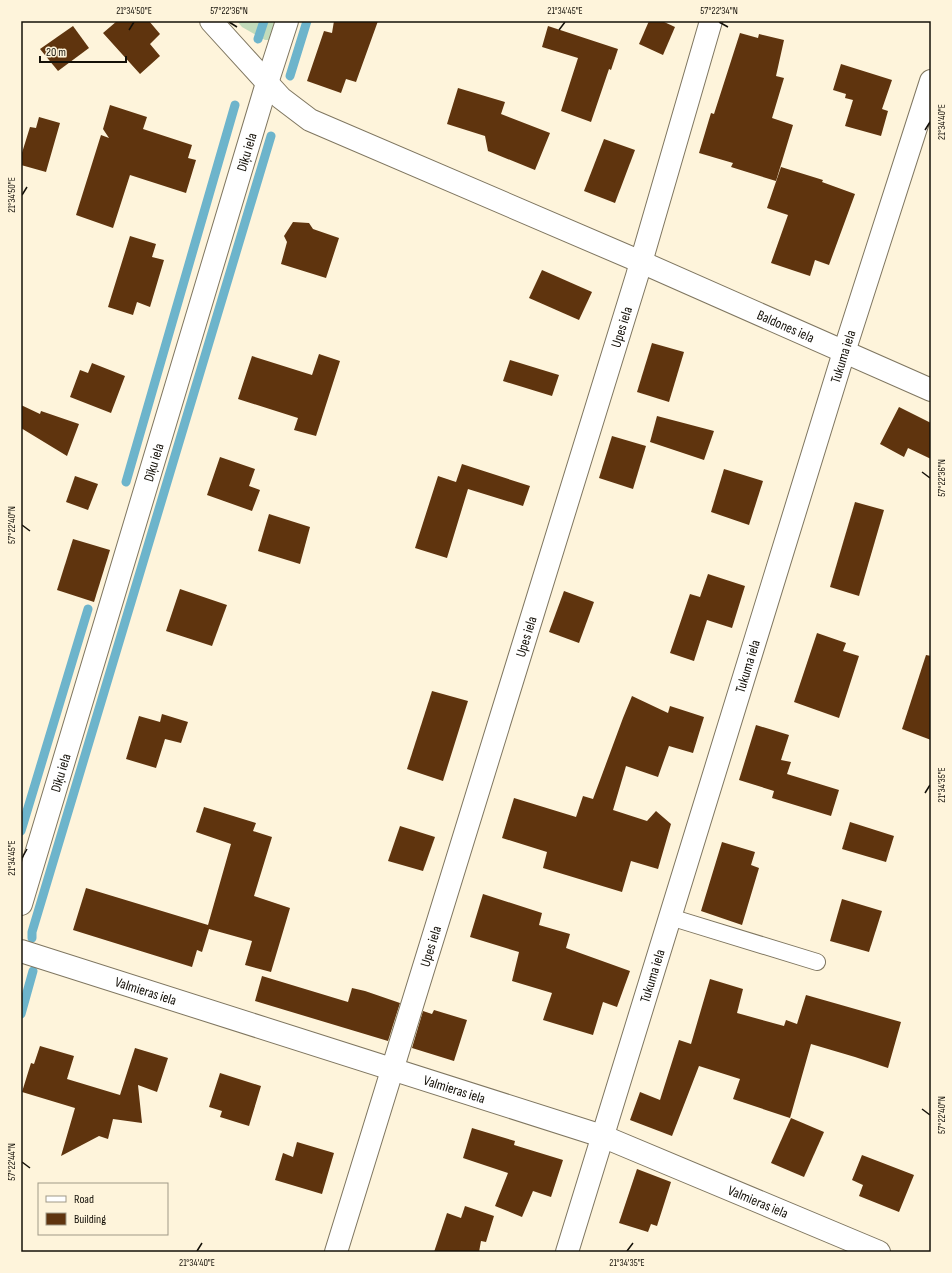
<svg xmlns="http://www.w3.org/2000/svg" width="952" height="1273" font-family="'Sofia Sans Condensed',sans-serif">
<style>
.green{fill:#c2dcbb}
.lines{fill:none;stroke-linecap:round;stroke-linejoin:round}
.stream{stroke:#6db4cb;stroke-width:9}
.building{fill:#5f340e}
.service-casing{stroke:#7f7660;stroke-width:18}
.minor-casing{stroke:#7f7660;stroke-width:24}
.service{stroke:#fff;stroke-width:16}
.minor{stroke:#fff;stroke-width:22}
.ticks{fill:none;stroke:#141008;stroke-width:1.5}
.labels{text-anchor:middle;stroke-width:4;stroke-linejoin:round;paint-order:stroke}
.street-label{font-size:14px;fill:#141008;stroke:#fef4db}
.neatline{fill:none;stroke:#141008;stroke-width:1.5}
.ticks-label{font-size:10px;text-anchor:middle;fill:#141008}
</style>
<rect width="100%" height="100%" fill="#fef4db"/>
<path class="green" d="M237,21h41l-8,19h-5l-23,-13z"/>
<g class="lines">
<g class="stream">
<path d="M258,39l6,-18"/>
<path d="M290,76l17,-55"/>
<path d="M126,482l109,-377"/>
<path d="M21,831l67,-222"/>
<path d="M32,938v-6l239,-796"/>
<path d="M21,1014l12,-43"/>
</g>
</g>
<g class="building">
<path d="M117,21h32l11,13 -10,10 10,12 -20,18 -37,-41z"/>
<path d="M334,21h44l-22,61 -10,-3 -5,14 -34,-12 17,-50 8,2z"/>
<path d="M649,21h13l13,6 -12,28 -24,-11z"/>
<path d="M73,26l16,22 -31,23 -18,-22z"/>
<path d="M548,26l70,23 -7,21 -2,-1 -18,53 -30,-11 17,-53 -36,-11z"/>
<path d="M740,33l18,5 1,-4 25,6 -8,36 8,2 -12,40 21,7 -17,56 -45,-14 2,-4 -34,-10 12,-40 3,1z"/>
<path d="M841,64l51,16 -10,29 6,2 -7,25 -36,-10 8,-26 -8,-2 1,-4 -13,-4z"/>
<path d="M458,88l47,14 -4,12 49,19 -15,37 -47,-19 -3,-15 -38,-12z"/>
<path d="M110,105l37,12 -4,12 49,16 -4,13 8,2 -10,33 -56,-18 -17,53 -37,-13 25,-80 8,3 -6,-9z"/>
<path d="M39,117l21,6 -14,49 -25,-7v-9l9,-29 6,1z"/>
<path d="M604,139l31,11 -20,53 -31,-12z"/>
<path d="M781,167l42,13 -1,2 33,12 -26,71 -14,-5 -5,16 -39,-13 17,-48 -21,-7z"/>
<path d="M293,222l16,1 4,6 26,9 -13,40 -45,-14 6,-22 -3,-6z"/>
<path d="M130,236l26,8 -4,13 12,3 -14,47 -13,-5 -4,13 -25,-8z"/>
<path d="M542,270l50,22 -13,28 -50,-22z"/>
<path d="M652,343l32,9 -15,50 -32,-10z"/>
<path d="M319,354l21,7 -24,75 -22,-6 4,-12 -60,-19 14,-43 60,19z"/>
<path d="M510,360l49,15 -7,21 -49,-15z"/>
<path d="M92,363l33,13 -14,37 -41,-16 10,-27 8,3z"/>
<path d="M21,405l19,9 1,-3 38,13 -12,32 -46,-28z"/>
<path d="M899,407l32,16v36l-23,-11 -4,9 -24,-13z"/>
<path d="M657,416l57,15 -10,29 -54,-18z"/>
<path d="M612,436l34,10 -13,43 -34,-11z"/>
<path d="M220,457l35,12 -6,17 11,4 -8,21 -45,-16z"/>
<path d="M462,464l68,22 -7,20 -55,-17 -21,69 -32,-10 23,-72 18,6z"/>
<path d="M724,469l39,12 -14,44 -38,-13z"/>
<path d="M75,476l23,8 -10,26 -22,-8z"/>
<path d="M855,502l29,8 -25,86 -29,-9z"/>
<path d="M269,514l41,13 -10,37 -42,-13z"/>
<path d="M73,539l37,11 -16,52 -37,-12z"/>
<path d="M708,574l37,12 -13,42 -25,-8 -13,41 -24,-8 20,-59 10,3z"/>
<path d="M180,589l47,16 -15,41 -46,-15z"/>
<path d="M564,591l30,11 -15,41 -30,-11z"/>
<path d="M817,633l29,10 -3,8 16,5 -20,62 -45,-16z"/>
<path d="M926,655l5,1v84l-29,-11z"/>
<path d="M432,691l36,10 -25,80 -36,-12z"/>
<path d="M632,696l36,17 2,-7 34,11 -11,36 -24,-7 -11,31 -32,-11 -13,44 34,11 9,-10 15,13 -13,45 -27,-8 -9,31 -79,-24 4,-16 -45,-14 12,-40 62,19 7,-21 10,3 30,-81z"/>
<path d="M162,714l26,8 -7,21 -16,-4 -9,29 -30,-9 13,-43 21,6z"/>
<path d="M756,725l33,10 -8,25 10,2 -4,12 52,16 -8,26 -59,-18 2,-7 -35,-11z"/>
<path d="M204,807l52,16 -3,8 19,6 -18,59 36,12 -19,64 -26,-7 7,-24 -43,-12 -7,23 -5,-2 -5,17 -119,-37 13,-42 122,37 23,-81 -35,-12z"/>
<path d="M850,822l44,14 -8,26 -44,-13z"/>
<path d="M400,826l35,11 -12,34 -35,-10z"/>
<path d="M722,842l33,10 -4,13 8,3 -17,57 -41,-14z"/>
<path d="M483,894l59,19 -3,12 31,9 -4,14 64,23 -13,36 -14,-5 -10,33 -50,-15 9,-27 -40,-12 7,-29 -49,-15z"/>
<path d="M842,899l40,12 -13,41 -39,-11z"/>
<path d="M262,976l86,26 4,-14 13,3 35,12 -12,38 -133,-40z"/>
<path d="M710,979l33,10 -6,24 47,13 2,-6 11,4 9,-29 95,27 -13,46 -33,-11 -44,-13 -21,74 -57,-19 7,-20 -41,-13 -27,70 -42,-16 10,-28 20,8 19,-60 12,4z"/>
<path d="M434,1010l33,10 -13,41 -42,-13 11,-37 9,3z"/>
<path d="M40,1046l34,10 -7,23 53,16 15,-47 33,10 -11,34 -19,-7 4,38 -29,-4 -5,20 -9,-3 -38,20 14,-48 -53,-16 9,-29 3,1z"/>
<path d="M220,1073l41,13 -12,40 -29,-9 2,-6 -13,-4z"/>
<path d="M791,1118l33,14 -20,45 -33,-14z"/>
<path d="M472,1128l43,13 -1,4 49,15 -12,37 -18,-6 -11,26 -27,-11 13,-33 -45,-15z"/>
<path d="M297,1142l37,11 -12,41 -47,-14 8,-27 10,4z"/>
<path d="M862,1155l52,20 -15,37 -40,-16 4,-11 -11,-5z"/>
<path d="M637,1169l34,13 -14,44 -6,-2 -3,8 -29,-9z"/>
<path d="M465,1206l29,10 -8,26 -5,-1 -2,11h-45l13,-39 14,5z"/>
</g>
<g class="lines">
<defs>
<path id="service" d="M670,917l147,45"/>
<g id="minor">
<path id="s1" d="M211,21l70,77 29,22 331,142 290,128"/>
<path id="s2" d="M21,904l246,-821 20,-62"/>
<path id="s3" d="M21,951l581,185 277,116"/>
<path id="s4" d="M336,1252l301,-976 74,-255"/>
<path id="s5" d="M567,1252l277,-900 87,-271"/>
</g>
</defs>
<use href="#service" class="service-casing"/>
<use href="#minor" class="minor-casing"/>
<use href="#service" class="service"/>
<use href="#minor" class="minor"/>
</g>
<path class="ticks" d="M229,22l8,5M719,22l9,5M129,30l5,-8M559,30l6,-8M925,130l5,-8M22,195l5,-8M922,472l8,6M22,525l8,6M925,793l5,-8M22,858l5,-9M922,1109l8,6M22,1162l8,6M197,1251l5,-8M627,1251l6,-8"/>
<g class="labels">
<g class="street-label">
<text dy="5" stroke="none"><textPath href="#s2" startOffset="785">Dīķu iela</textPath></text>
<text dy="5" stroke="none"><textPath href="#s1" startOffset="659">Baldones iela</textPath></text>
<text dy="5" stroke="none"><textPath href="#s4" startOffset="968">Upes iela</textPath></text>
<text dy="5" stroke="none"><textPath href="#s5" startOffset="937">Tukuma iela</textPath></text>
<text dy="5" stroke="none"><textPath href="#s2" startOffset="461">Dīķu iela</textPath></text>
<text dy="5" stroke="none"><textPath href="#s4" startOffset="644">Upes iela</textPath></text>
<text dy="5" stroke="none"><textPath href="#s5" startOffset="613">Tukuma iela</textPath></text>
<text dy="5" stroke="none"><textPath href="#s2" startOffset="137">Dīķu iela</textPath></text>
<text dy="5" stroke="none"><textPath href="#s4" startOffset="320">Upes iela</textPath></text>
<text dy="5" stroke="none"><textPath href="#s5" startOffset="289">Tukuma iela</textPath></text>
<text dy="5" stroke="none"><textPath href="#s3" startOffset="131">Valmieras iela</textPath></text>
<text dy="5" stroke="none"><textPath href="#s3" startOffset="455">Valmieras iela</textPath></text>
<text dy="5" stroke="none"><textPath href="#s3" startOffset="779">Valmieras iela</textPath></text>
</g>
</g>
<rect width="952" height="1273" fill="none" stroke="#fef4db" stroke-width="44"/>
<rect x="38" y="1183" width="130" height="52" fill="#fef4db" stroke="#a09987"/>
<rect x="46" y="1196" width="20" height="6" fill="#ffffff" stroke="#a09987"/>
<text x="74" y="1203" font-size="12" fill="#141008">Road</text>
<rect x="46" y="1213" width="20" height="12" fill="#5f340e" stroke="#a09987"/>
<text x="74" y="1223" font-size="12" fill="#141008">Building</text>
<path d="M40 56v6h86v-6" fill="none" stroke="#141008" stroke-width="2"/>
<text x="46" y="56" font-size="12" fill="#141008" stroke="#fef4db" stroke-width="3" paint-order="stroke">20 m</text>
<rect x="22" y="22" width="908" height="1229" class="neatline"/>
<g class="ticks-label">
<text x="134" y="14">21°34'50"E</text>
<text x="229" y="14">57°22'36"N</text>
<text x="565" y="14">21°34'45"E</text>
<text x="719" y="14">57°22'34"N</text>
<text transform="translate(941 122) rotate(-90)" y="4">21°34'40"E</text>
<text transform="translate(11 195) rotate(-90)" y="4">21°34'50"E</text>
<text transform="translate(941 478) rotate(-90)" y="4">57°22'36"N</text>
<text transform="translate(11 525) rotate(-90)" y="4">57°22'40"N</text>
<text transform="translate(941 785) rotate(-90)" y="4">21°34'35"E</text>
<text transform="translate(11 858) rotate(-90)" y="4">21°34'45"E</text>
<text transform="translate(941 1115) rotate(-90)" y="4">57°22'40"N</text>
<text transform="translate(11 1162) rotate(-90)" y="4">57°22'44"N</text>
<text x="197" y="1266">21°34'40"E</text>
<text x="627" y="1266">21°34'35"E</text>
</g>
</svg>
